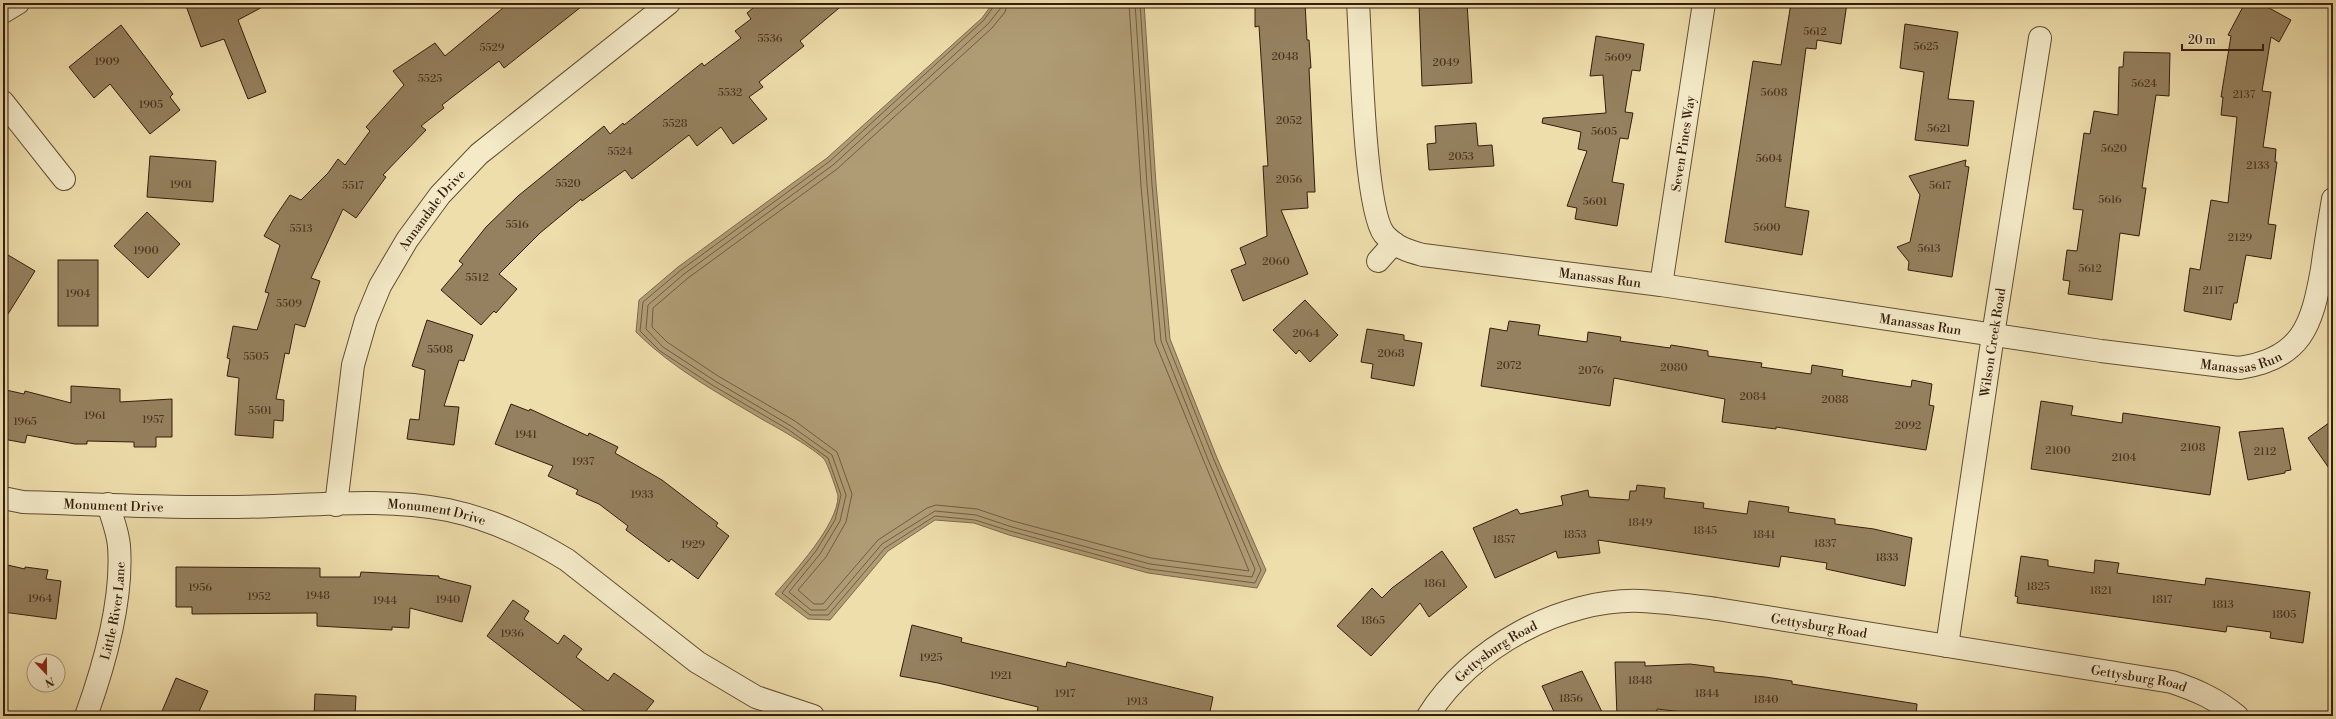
<svg xmlns="http://www.w3.org/2000/svg" width="2336" height="719" font-family="'Libre Bodoni',serif">
<style>
.water{fill:#af9c75;stroke:#7e694b}
.lines{fill:none;stroke-linecap:round;stroke-linejoin:round}
.shore{stroke:#725c41;stroke-width:1}
.building{fill:#95815f;stroke:#351d0d}
.minor-casing{stroke:#634d34;stroke-width:24}
.minor{stroke:#f4eac8;stroke-width:22}
.labels{text-anchor:middle;stroke-width:3.5;stroke-linejoin:round;paint-order:stroke}
.number-label{font-size:11px;fill:#4d3622}
.street-label{font-size:13px;fill:#351d0d;stroke:#f4eac8}
</style>
<rect width="100%" height="100%" fill="#eedeab"/>
<filter id="stains"><feTurbulence type="fractalNoise" baseFrequency=".005" numOctaves="4"/><feColorMatrix values="0 0 0 0 .2 0 0 0 0 .09 0 0 0 0 .02 0 0 0 .5 -.17"/></filter>
<radialGradient id="worn" r=".72"><stop offset=".6" stop-color="#630" stop-opacity="0"/><stop offset="1" stop-color="#630" stop-opacity=".3"/></radialGradient>
<path class="water" d="M993,3h151l12,181 14,155 47,119 49,112 -9,18 -109,-15 -139,-38 -35,-12 -39,-3 -47,31 -58,69 -22,-1 -33,-25c19,-22 63,-69 63,-98 -1,-5 -11,-34 -14,-37 -11,-11 -44,-30 -59,-38 -45,-27 -92,-52 -129,-89l3,-32 39,-33 149,-109 155,-140z"/>
<g class="lines">
<g class="shore">
<path d="M996,3l-12,17 -154,141 -149,109 -38,32 -3,29 20,20 52,34 77,45 39,28 13,37 -6,25 -19,31 -34,42 28,22h18l57,-67 50,-32 40,4 35,11 139,38 106,14 6,-13 -47,-110 -48,-120 -14,-155 -12,-182"/>
<path d="M1001,3l-1,6 -12,15 -155,141 -149,109 -36,31 -2,24 17,18 52,34 76,45 41,29 14,40 -6,26 -20,33 -31,38 22,18h15l56,-66 53,-33 41,4 36,12 138,37 102,13 3,-8 -46,-107 -48,-121 -14,-156 -12,-182"/>
<path d="M1007,3l-2,9 -13,16 -155,141 -149,109 -35,30 -1,19 15,15 51,34 77,45 42,31 15,42 -6,28 -20,35 -28,33 16,14h9l55,-64 49,-32 9,-3 41,4 36,12 138,37 98,13 -94,-229 -14,-156 -12,-183"/>
</g>
</g>
<g class="building">
<path d="M185,3h85l-32,17 28,72 -18,7 -24,-60 -23,8z"/>
<path d="M509,3h77l-82,65 -5,-7 -57,44 2,3 -23,18 5,4 -43,45 3,2 -30,41 -13,-9 -32,69 9,3 -15,46 -10,-3 -6,30 -4,-1 -9,46 8,1 -1,21 -9,-1 -1,18 -38,-3 4,-57 -12,-2 3,-17 -3,-1 6,-32 24,4 12,-37 -4,-1 15,-47 -16,-9 9,-16 17,-25 11,5 27,-27 10,-14 7,6 25,-34 -4,-4 38,-42 -11,-14 42,-28 10,13z"/>
<path d="M759,3h86l-45,38 4,5 -45,36 4,5 -14,10 18,22 -34,25 -12,-17 -24,19 -8,-11 -57,44 -7,-9 -43,31 -1,-2 -41,34 -41,41 18,15 -21,24 -2,-2 -13,14 -40,-35 22,-26 -4,-3 27,-34 32,-31 86,-70 6,8 13,-11 1,2 78,-62 2,3 37,-28 -6,-7 16,-12 -4,-6z"/>
<path d="M1255,3h50l2,37h2l2,28h-2l6,124h-8l1,16 -27,2 27,64 -65,27 -12,-31 15,-6 -6,-16 27,-12 -4,-70h5l-9,-140 -4,1z"/>
<path d="M1419,3h48l5,80 -50,3z"/>
<path d="M1791,3h56l-6,41 -24,-4 -1,9 -10,-1 -21,159 24,4 -7,44 -77,-13 28,-181 28,4z"/>
<path d="M2245,3h15l31,17 -12,22 -8,-5 -9,54 9,1 -8,55 13,2 -1,13h2l-9,62 8,1 -5,34 -25,-4 -9,48h-3l-3,17 -47,-9 6,-43 10,2 11,-70 17,3 9,-86 -16,-2 2,-18h-2l10,-61 -3,-1z"/>
<path d="M1905,24l53,8 -10,67 26,2 -6,45 -53,-6 9,-68 -24,-4z"/>
<path d="M121,25l52,69 -3,3 10,13 -30,24 -40,-50 -16,14 -25,-31z"/>
<path d="M1596,36l48,8 -4,27 -8,-1 -7,42 8,1 -5,26 -8,-1 -8,44 12,2 -7,42 -42,-7 2,-11 -10,-2 20,-55 -9,-2 3,-17 -39,-9 1,-5 63,-5 -3,-38 -13,1z"/>
<path d="M2124,52l46,1 -1,43 -13,-1 -14,93h4l-7,48 -19,-3 -8,67 -44,-6 2,-13 -7,-1 4,-30 10,1 6,-41 -10,-1 11,-76 6,1 4,-23 24,4 1,-48h4z"/>
<path d="M1476,123l2,23 14,-1 2,21 -65,4 -2,-26 9,-1 -1,-17z"/>
<path d="M150,156l66,5 -3,41 -66,-5z"/>
<path d="M1966,160l-1,6 4,1 -17,110 -44,-7 1,-8 -12,-15 13,-5 10,-47 -11,-19z"/>
<path d="M147,212l33,32 -32,34 -34,-32z"/>
<path d="M3,252l32,19 -32,51z"/>
<rect x="58" y="260" width="40" height="66"/>
<path d="M1305,300l33,35 -28,27 -11,-12 -3,4 -23,-24z"/>
<path d="M427,320l46,15 -9,26 -5,-1 -15,46 15,1 -5,38 -47,-6 3,-20 9,1 6,-50 -13,-4z"/>
<path d="M1509,321l31,4 -2,10 49,7 1,-10 33,5 -1,4 50,7 1,-3 37,6v5l54,7 -1,4 50,7 1,-9 31,5 -1,6 24,4 45,7 1,-7 20,4 -3,21 5,1 -8,44 -150,-23v2l-54,-7 3,-23 -111,-21 -4,28 -129,-20 9,-58 17,3z"/>
<path d="M1367,329l37,6v5l18,3 -8,43 -43,-8 2,-14 -12,-2z"/>
<path d="M71,386l49,3v13l52,-3v38h-16v10h-22v-5l-47,-1v3h-12l-48,-9 -2,8 -22,-4v-31l3,-18 18,4 1,-3 46,12z"/>
<path d="M2041,401l32,5 -2,9 51,8 1,-10 97,14 -10,68 -179,-26z"/>
<path d="M511,404l18,7 1,-2 58,27 1,-3 29,14 -3,6 47,27 56,43 -2,3 13,10 -31,43 -27,-20 -2,3 -43,-32 2,-4 -29,-22 -23,-10 2,-4 -30,-14 5,-10 -58,-22z"/>
<path d="M2333,420v54l-25,-36z"/>
<path d="M2283,428l8,42 -6,1v2l-37,7 -9,-48z"/>
<path d="M1637,485l28,3 -1,10 40,5 -1,5 44,6 2,-13 40,6 -1,5 47,7v5l39,5 38,9 -7,48 -79,-17 1,-6 -46,-7 -2,11 -181,-27 2,13 -42,5 -2,-7 -61,27 -22,-50 44,-19 3,5 43,-9 -2,-9 27,-6 1,7 40,3 1,-9h6z"/>
<path d="M1442,551l25,36 -38,30 -9,-14 -49,53 -34,-30 35,-38 10,10 10,-10z"/>
<path d="M2021,556l27,4v6l46,7 1,-13 24,3 -2,10 88,12 1,-7 104,14 -7,51 -33,-5 1,-6 -44,-6 -1,6 -209,-29 1,-6 -3,-1z"/>
<path d="M3,564l22,5v-2l23,3 -2,9 15,2 -5,38 -53,-7z"/>
<path d="M176,567l144,1v9h40l1,-5 78,4v2l32,8 -9,36 -52,-14 -1,20 -17,-1v3l-75,-4v-13l-125,1v-7h-16z"/>
<path d="M513,600l16,11 -5,8 34,25 6,-9 18,14 -6,8 32,24 6,-8 40,28 -12,15h-51l-104,-80z"/>
<path d="M912,625l50,13 -1,4 105,25 1,-5 146,35 -4,19h-159l-13,-3 1,-6 -100,-24 -38,-7z"/>
<path d="M1615,662h30v4l45,-2 24,3v5l51,5 27,4v3l125,20 -1,12h-200l-59,-7v4l-11,1v2h-29z"/>
<path d="M1582,671l22,45h-48l-14,-30z"/>
<path d="M176,678l32,13 -11,25h-37z"/>
<path d="M315,694l41,2 -1,20h-41z"/>
</g>
<g class="lines">
<defs>
<g id="minor">
<path id="s1" d="M1358,3c3,41 6,205 26,231 11,13 24,17 39,21l238,30 440,66 138,17c63,-9 73,-43 83,-99 3,-23 7,-46 11,-70"/>
<path d="M3,12l15,-9"/>
<path d="M3,102l61,77"/>
<path d="M1378,261l16,-18"/>
<path id="s2" d="M1661,285l43,-282"/>
<path id="s3" d="M3,498l20,4c69,2 139,6 208,5 72,0 147,-11 217,3 43,9 83,28 119,50l130,102 59,35 57,19"/>
<path id="s4" d="M336,505l17,-140 13,-45 14,-34 27,-46 33,-45 39,-41 190,-151"/>
<path id="s5" d="M1947,646l46,-311 47,-297"/>
<path id="s6" d="M86,716c18,-50 37,-117 33,-170 -1,-14 -7,-28 -11,-42"/>
<path id="s7" d="M1428,716c42,-68 134,-118 213,-115 26,1 51,5 76,8l455,73c24,8 45,17 65,34"/>
</g>
</defs>
<use href="#minor" class="minor-casing"/>
<use href="#minor" class="minor"/>
</g>
<g class="labels">
<g class="number-label">
<text x="1815" y="35">5612</text>
<text x="770" y="42">5536</text>
<text x="1926" y="50">5625</text>
<text x="492" y="51">5529</text>
<text x="1285" y="60">2048</text>
<text x="1618" y="61">5609</text>
<text x="107" y="65">1909</text>
<text x="1446" y="66">2049</text>
<text x="430" y="82">5525</text>
<text x="2144" y="87">5624</text>
<text x="730" y="96">5532</text>
<text x="1774" y="96">5608</text>
<text x="2244" y="98">2137</text>
<text x="151" y="108">1905</text>
<text x="1289" y="124">2052</text>
<text x="675" y="127">5528</text>
<text x="1939" y="132">5621</text>
<text x="1604" y="135">5605</text>
<text x="2114" y="152">5620</text>
<text x="620" y="155">5524</text>
<text x="1461" y="160">2053</text>
<text x="1769" y="162">5604</text>
<text x="2258" y="169">2133</text>
<text x="1289" y="183">2056</text>
<text x="568" y="187">5520</text>
<text x="181" y="188">1901</text>
<text x="353" y="189">5517</text>
<text x="1940" y="189">5617</text>
<text x="2110" y="203">5616</text>
<text x="1595" y="205">5601</text>
<text x="517" y="228">5516</text>
<text x="1767" y="231">5600</text>
<text x="301" y="232">5513</text>
<text x="2240" y="241">2129</text>
<text x="1929" y="252">5613</text>
<text x="146" y="254">1900</text>
<text x="1276" y="265">2060</text>
<text x="2090" y="272">5612</text>
<text x="477" y="281">5512</text>
<text x="2213" y="294">2117</text>
<text x="78" y="297">1904</text>
<text x="289" y="307">5509</text>
<text x="1306" y="337">2064</text>
<text x="440" y="353">5508</text>
<text x="1391" y="357">2068</text>
<text x="256" y="360">5505</text>
<text x="1509" y="369">2072</text>
<text x="1674" y="371">2080</text>
<text x="1591" y="374">2076</text>
<text x="1753" y="400">2084</text>
<text x="1835" y="403">2088</text>
<text x="260" y="414">5501</text>
<text x="95" y="419">1961</text>
<text x="153" y="423">1957</text>
<text x="25" y="425">1965</text>
<text x="1908" y="429">2092</text>
<text x="526" y="438">1941</text>
<text x="2193" y="451">2108</text>
<text x="2058" y="454">2100</text>
<text x="2265" y="455">2112</text>
<text x="2124" y="461">2104</text>
<text x="583" y="465">1937</text>
<text x="642" y="498">1933</text>
<text x="1640" y="526">1849</text>
<text x="1705" y="534">1845</text>
<text x="1575" y="538">1853</text>
<text x="1764" y="538">1841</text>
<text x="1504" y="543">1857</text>
<text x="1825" y="547">1837</text>
<text x="693" y="548">1929</text>
<text x="1887" y="561">1833</text>
<text x="1435" y="587">1861</text>
<text x="2038" y="590">1825</text>
<text x="200" y="591">1956</text>
<text x="2101" y="594">1821</text>
<text x="318" y="599">1948</text>
<text x="259" y="600">1952</text>
<text x="40" y="602">1964</text>
<text x="448" y="603">1940</text>
<text x="2162" y="603">1817</text>
<text x="385" y="604">1944</text>
<text x="2223" y="608">1813</text>
<text x="2284" y="618">1805</text>
<text x="1373" y="624">1865</text>
<text x="512" y="637">1936</text>
<text x="931" y="661">1925</text>
<text x="1001" y="679">1921</text>
<text x="1640" y="684">1848</text>
<text x="1065" y="697">1917</text>
<text x="1707" y="697">1844</text>
<text x="1571" y="702">1856</text>
<text x="1766" y="703">1840</text>
<text x="1137" y="705">1913</text>
</g>
<g class="street-label">
<text dy="5" stroke="none"><textPath href="#s2" startOffset="143">Seven Pines Way</textPath></text>
<text dy="5" stroke="none"><textPath href="#s4" startOffset="317">Annandale Drive</textPath></text>
<text dy="5" stroke="none"><textPath href="#s1" startOffset="457">Manassas Run</textPath></text>
<text dy="5" stroke="none"><textPath href="#s1" startOffset="781">Manassas Run</textPath></text>
<text dy="5" stroke="none"><textPath href="#s5" startOffset="307">Wilson Creek Road</textPath></text>
<text dy="5" stroke="none"><textPath href="#s1" startOffset="1105">Manassas Run</textPath></text>
<text dy="5" stroke="none"><textPath href="#s3" startOffset="111">Monument Drive</textPath></text>
<text dy="5" stroke="none"><textPath href="#s3" startOffset="435">Monument Drive</textPath></text>
<text dy="5" stroke="none"><textPath href="#s6" startOffset="109">Little River Lane</textPath></text>
<text dy="5" stroke="none"><textPath href="#s7" startOffset="432">Gettysburg Road</textPath></text>
<text dy="5" stroke="none"><textPath href="#s7" startOffset="95">Gettysburg Road</textPath></text>
<text dy="5" stroke="none"><textPath href="#s7" startOffset="756">Gettysburg Road</textPath></text>
</g>
</g>
<rect width="2336" height="719" fill="none" stroke="#eedeab" stroke-width="16"/>
<rect x="4" y="4" width="2328" height="711" fill="none" stroke="#351d0d" stroke-width="2"/>
<rect x="8" y="8" width="2320" height="703" fill="none" stroke="#351d0d"/>
<g transform="translate(46 673) rotate(158)"><circle r="19" fill="#f4eac8" stroke="#a8987d"/>
<path d="M0-3L7 15L0 10L-7 15Z" fill="#8f2418"/>
<text y="-6" font-size="11" font-weight="bold" text-anchor="middle" fill="#351d0d">N</text>
</g>
<path d="M2182 44v6h81v-6" fill="none" stroke="#351d0d" stroke-width="2"/>
<text x="2188" y="44" font-size="12" fill="#351d0d" stroke="#f4eac8" stroke-width="3" paint-order="stroke">20 m</text>
<rect width="100%" height="100%" filter="url(#stains)"/>
<rect width="100%" height="100%" fill="url(#worn)"/>
</svg>
